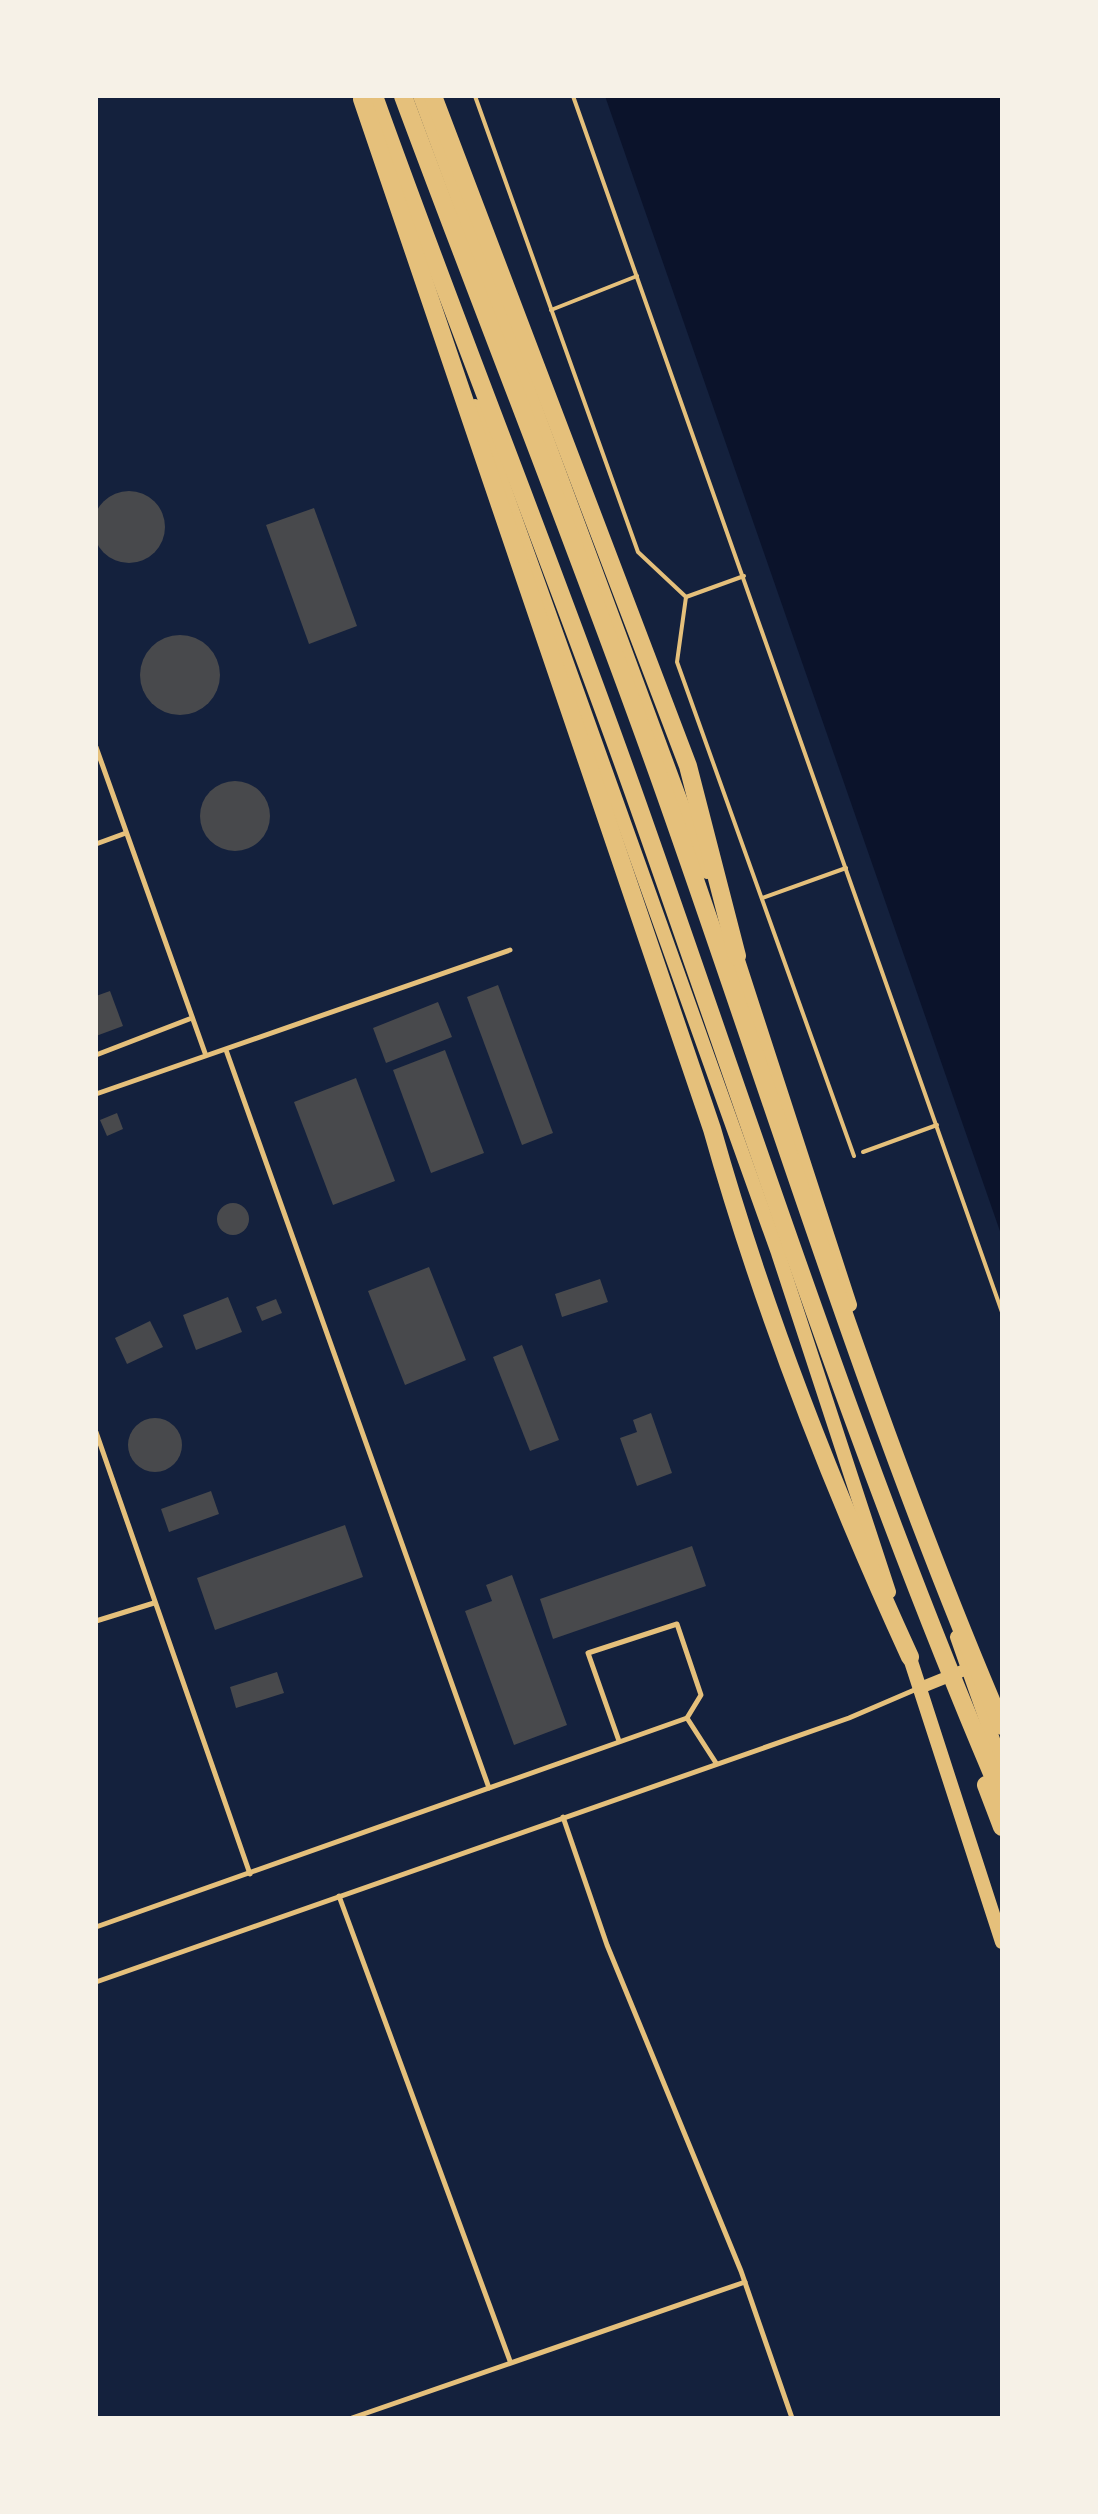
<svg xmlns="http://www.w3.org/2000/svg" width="1098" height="2514" font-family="'IBM Plex Sans',sans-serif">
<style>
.water{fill:#0b132b}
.building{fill:#48494c}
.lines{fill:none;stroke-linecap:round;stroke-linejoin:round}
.path{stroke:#e5c07b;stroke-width:4}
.service{stroke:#e5c07b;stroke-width:5}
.tertiary{stroke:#e5c07b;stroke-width:12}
.primary{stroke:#e5c07b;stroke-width:14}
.motorway{stroke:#e5c07b;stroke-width:18}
</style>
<rect width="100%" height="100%" fill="#14213d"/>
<path class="water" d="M605,96h397v1141z"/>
<g class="building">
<circle cx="129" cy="527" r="36"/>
<path d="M314,508l43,118 -48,18 -43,-119z"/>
<circle cx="180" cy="675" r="40"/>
<circle cx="235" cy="816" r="35"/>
<path d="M498,985l55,148 -31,12 -55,-148z"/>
<path d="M110,991l13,35 -27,10v-40z"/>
<path d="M438,1002l14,35 -66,26 -13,-35z"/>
<path d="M445,1050l39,103 -53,20 -38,-103z"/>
<path d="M356,1078l39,103 -62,24 -39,-103z"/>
<path d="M117,1113l6,16 -16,7 -7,-16z"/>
<circle cx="233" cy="1219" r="16"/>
<path d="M429,1267l37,93 -61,25 -37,-94z"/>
<path d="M600,1279l8,23 -46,15 -7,-23z"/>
<path d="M228,1297l14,35 -46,18 -13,-35z"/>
<path d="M276,1299l6,14 -20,8 -6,-14z"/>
<path d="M150,1321l13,26 -36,17 -12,-26z"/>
<path d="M522,1345l37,95 -29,11 -37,-94z"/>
<path d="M651,1413l21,60 -35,13 -17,-48 17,-6 -4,-12z"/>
<circle cx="155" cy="1445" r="27"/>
<path d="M211,1491l8,23 -50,18 -8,-23z"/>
<path d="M345,1525l18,52 -148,53 -18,-52z"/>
<path d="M692,1546l14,40 -153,53 -13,-40z"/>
<path d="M512,1575l55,150 -53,20 -49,-134 27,-10 -6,-16z"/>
<path d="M277,1672l7,21 -48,15 -6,-21z"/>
</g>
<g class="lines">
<g class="path">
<path d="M475,96l163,456 48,45 -9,65 177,494"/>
<path d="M573,96l429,1216"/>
<path d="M551,310l86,-34"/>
<path d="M686,597l58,-21"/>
<path d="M762,898l84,-30"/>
<path d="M863,1152l74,-27"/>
</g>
<g class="service">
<path d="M96,747l109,306"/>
<path d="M96,844l30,-11"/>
<path d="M226,1050l263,738"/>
<path d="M96,1055l96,-37"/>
<path d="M96,1094l414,-144"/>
<path d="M96,1432l154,442"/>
<path d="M96,1621l58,-18"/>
<path d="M619,1741l-31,-88 89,-29 24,71 -14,23"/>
<path d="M563,1817l44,128 134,326 51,147"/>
<path d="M339,1896l171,465"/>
<path d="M96,1927l591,-209 29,45"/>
<path d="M96,1982l753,-264 70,-30"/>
<path d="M352,2418l393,-136"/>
</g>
<path class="tertiary" d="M920,1688l47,-19"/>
<g class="primary">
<path d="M420,96l287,776"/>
<path d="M475,406l303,847 111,339"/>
<path d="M734,948l116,357"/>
<path d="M957,1637l45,128"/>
<path d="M907,1649l95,293"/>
</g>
<g class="motorway">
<path d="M374,96c85,237 180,471 264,709 117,331 225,668 364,992"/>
<path d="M403,96c84,226 174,451 255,678 113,317 211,642 344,952"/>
<path d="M433,96l255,670 49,190"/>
<path d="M362,99l350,1030c51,181 120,358 198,528"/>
<path d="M986,1785l16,42"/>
</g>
</g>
<rect width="1098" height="2514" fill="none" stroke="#f6f1e7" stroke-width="196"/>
</svg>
